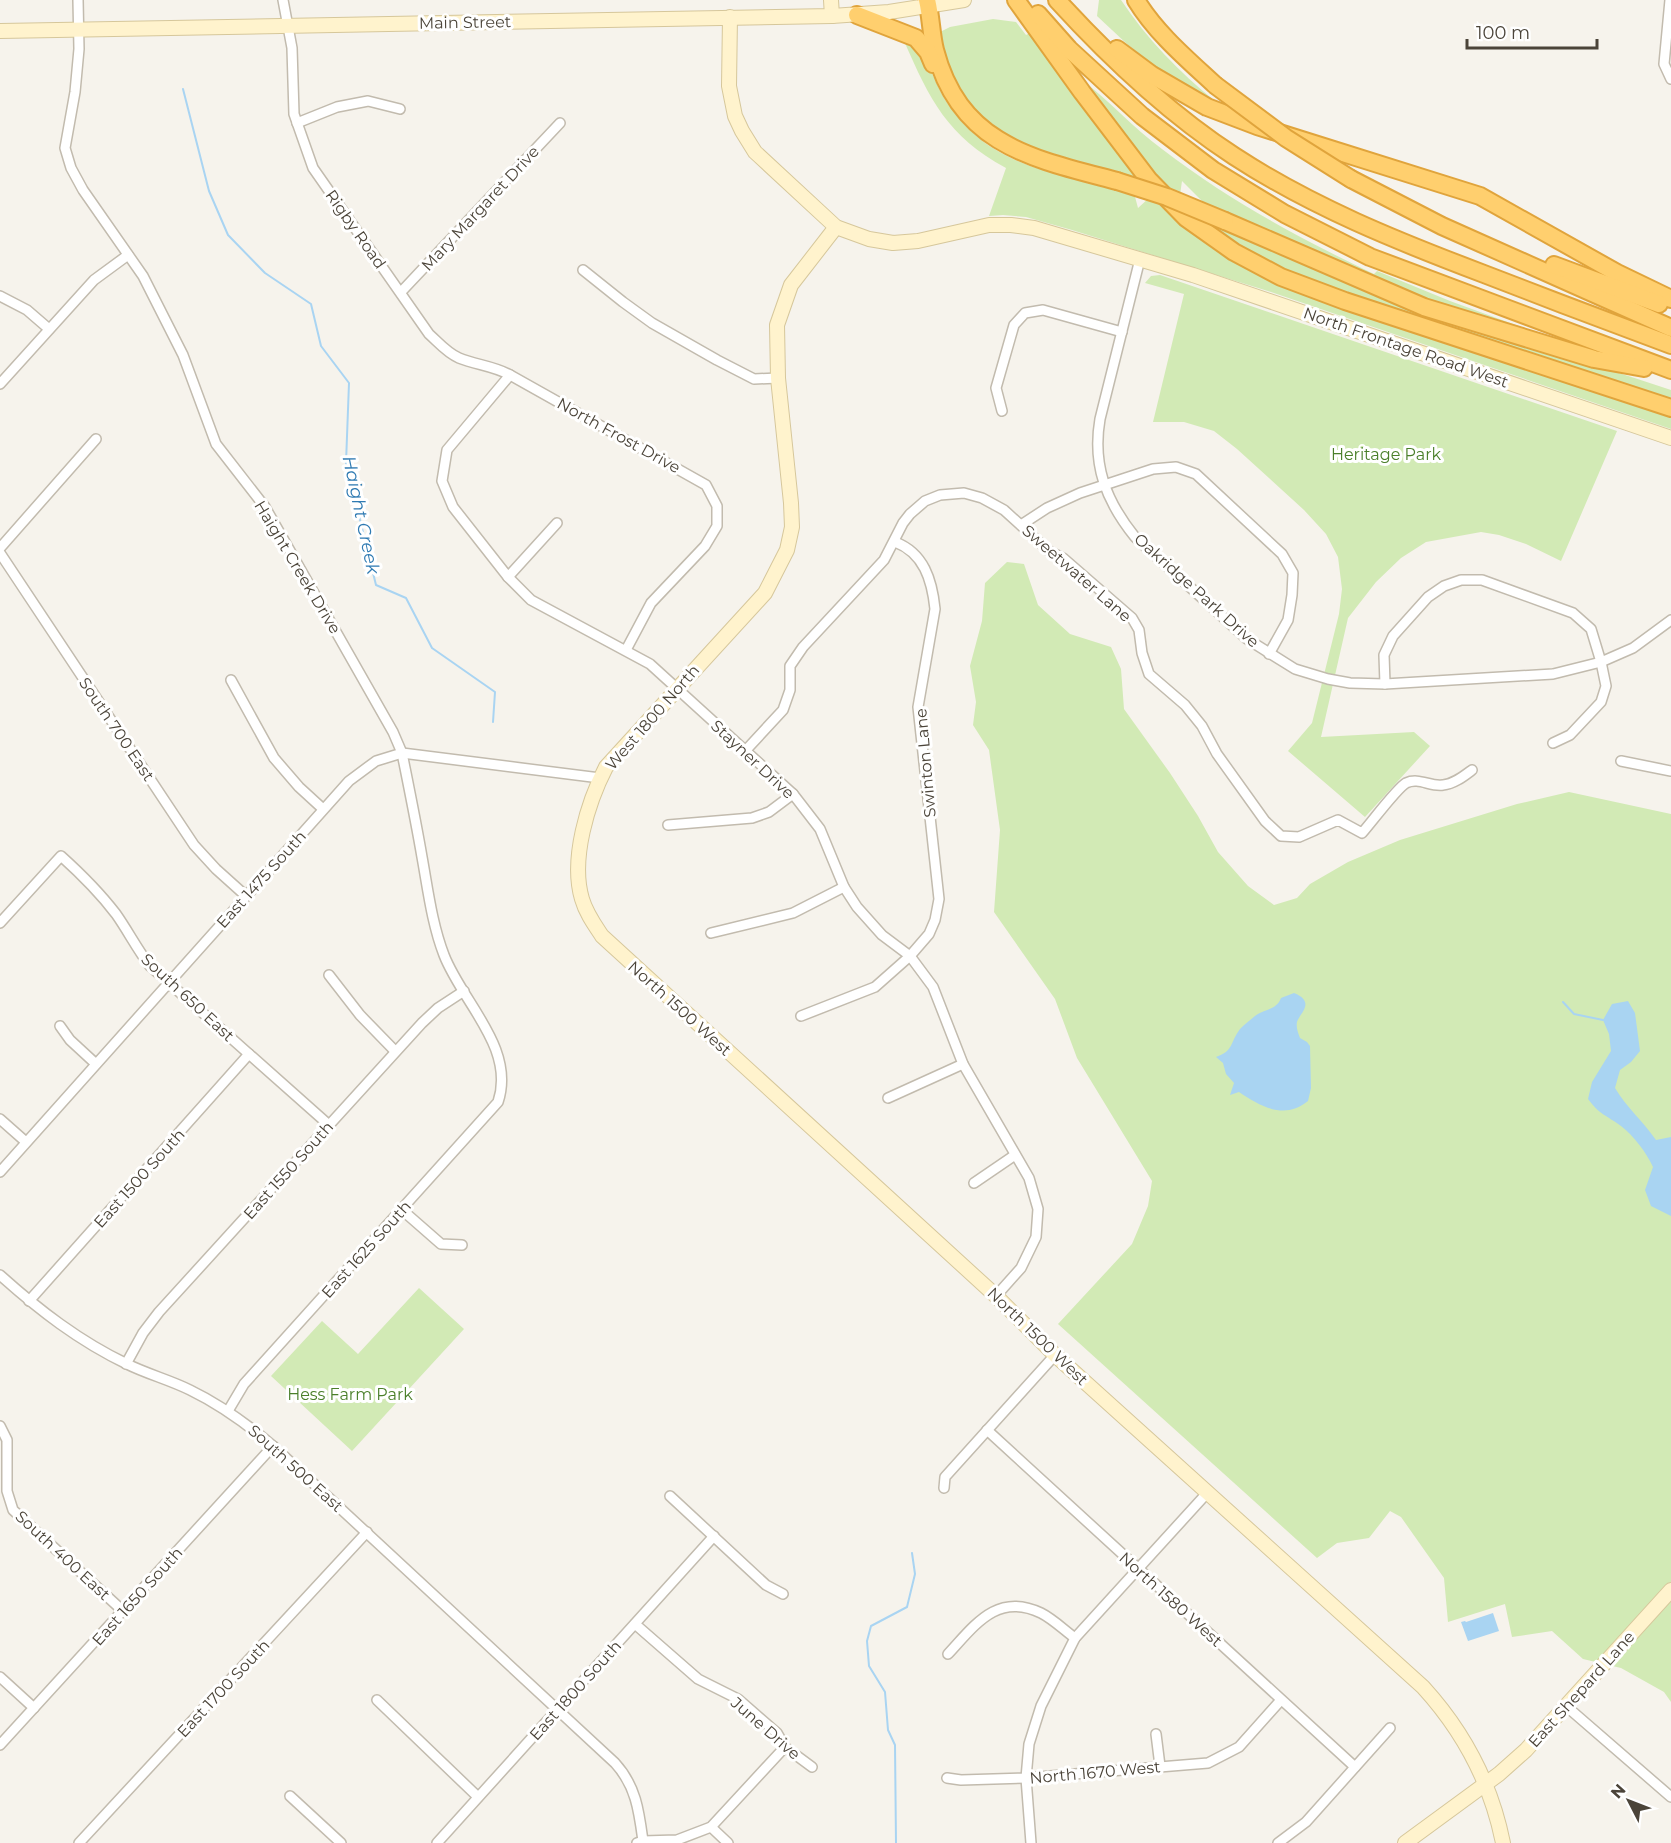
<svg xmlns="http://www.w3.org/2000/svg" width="1671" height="1843" font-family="Montserrat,sans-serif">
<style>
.green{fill:#d2eab5}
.water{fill:#a9d4f2}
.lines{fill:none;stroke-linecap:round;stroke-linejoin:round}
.stream{stroke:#a9d4f2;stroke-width:2}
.street-casing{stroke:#c2bbae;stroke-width:12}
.secondary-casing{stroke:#d6c79b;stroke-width:16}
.highway-casing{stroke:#e0a43c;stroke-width:20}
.street{stroke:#fff;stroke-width:9}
.secondary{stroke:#fff3cd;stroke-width:14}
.highway{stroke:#ffcf6e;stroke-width:16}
.highway-bridge-casing{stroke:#e0a43c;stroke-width:20;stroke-linecap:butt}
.highway-bridge{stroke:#ffcf6e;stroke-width:16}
.labels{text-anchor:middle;stroke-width:6;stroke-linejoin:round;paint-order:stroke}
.street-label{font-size:16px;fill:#4b4439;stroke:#fff}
.park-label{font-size:16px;fill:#4a7f2a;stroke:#fff}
.water-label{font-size:18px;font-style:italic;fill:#2e7ab2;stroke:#fff}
</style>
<rect width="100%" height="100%" fill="#f6f3ec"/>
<g class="green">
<path d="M1099,0h22c26,39 58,72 94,101l-1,1 -51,-29 -36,-29 -30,-28z"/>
<path d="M993,19l23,3 10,13 4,-2 105,141 -3,4c-65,-16 -150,-31 -181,-101 -6,-13 -8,-29 -13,-44l12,-6z"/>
<path d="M904,41c24,9 30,44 44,63 7,10 15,20 24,28 42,40 108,46 162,61l4,15 11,-10 13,6 119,81 25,11 365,120v13l-400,-137 -199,-62 -46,-13 -23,-2 -14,1 17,-48c-59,-32 -76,-68 -102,-127z"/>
<path d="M1082,80c28,21 51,48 80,69 68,52 135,88 212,125l3,-3 73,30 101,37 -123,-35 -224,-100 -22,-22 -2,14 -12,-4z"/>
<path d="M1203,218c77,35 153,72 233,100 78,27 158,45 235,72v13l-386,-131 -58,-33 -25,-20z"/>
<path d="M1160,275l457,156 -56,130 -35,-17 -27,-9 -18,-3 -55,10 -25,16 -25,24 -28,36 -27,119 93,-5 16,14 -65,71 -77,-66 24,-28 27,-109 3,-25 -4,-32 -12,-23 -22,-24 -67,-61 -23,-18 -30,-9h-31l31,-128 -39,-11 6,-7z"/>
<path d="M1007,562l17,2 14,41 32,29 41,13 10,22 3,40 46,64 28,43 20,36 30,34 26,19 23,-7 13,-14 38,-22 52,-22 117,-36 52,-12 102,22v888l-7,-10 -43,-24 -38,-9 -31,-28 -40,6 -7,-33 -57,18 -4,-44 -43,-61 -11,-6 -21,27 -32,5 -20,15 -259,-234 74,-80 16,-38 4,-25 -75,-123 -22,-59 -61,-87 6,-82 -11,-80 -16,-25 3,-23 -6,-36 12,-45 3,-38z"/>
<path d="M419,1288l45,41 -112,122 -81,-75 51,-55 36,33z"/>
</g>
<g class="water">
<path d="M1294,993c22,9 6,20 3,29 -1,6 1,10 3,16l7,4 3,4 1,42 -3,13c-23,19 -47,6 -69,-9l-9,3 4,-12 -8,-9 -3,-11 -7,-6c18,-6 14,-15 24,-28 4,-4 10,-9 15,-13 10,-8 21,-5 26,-18z"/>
<path d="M1628,1001l7,12 5,38 -9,11 -11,8 -5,18c12,20 28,33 41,52l15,-3v79l-20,-10 -6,-16 8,-23c-7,-15 -19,-31 -32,-41 -15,-11 -21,-11 -33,-27l4,-17 19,-31 -2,-17 -6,-14 9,-16z"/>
<path d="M1493,1613l6,18 -31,10 -7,-19 4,-1 1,1z"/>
</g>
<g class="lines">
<g class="stream">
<path d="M183,89l26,102 19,44 37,38 46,31 10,42 28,37 -3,80 30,122 30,13 26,50 63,44 -2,30"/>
<path d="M1563,1002l11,12 29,6"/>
<path d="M896,1843l-1,-98 -7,-15 -3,-38 -16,-26 -2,-25 4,-15 36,-19 8,-33 -3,-21"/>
</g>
<defs>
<g id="street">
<path d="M78,0l1,49 -4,43 -10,56 6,20 12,22 60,86 40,79 33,89 49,63 128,225 9,21c7,35 14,69 20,104 6,33 10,67 22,98 18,47 72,93 54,147l-254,282 -16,27"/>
<path d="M283,0l9,48 2,66 19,54 116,166c10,9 18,19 30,24 17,7 35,8 51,17l196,110 11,21v20l-12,20 -54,57 -25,47"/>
<path d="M1670,0l-6,64 7,15"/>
<path d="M297,123l40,-16 31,-6 32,8"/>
<path d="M1140,259l-40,160c-8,46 6,82 35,118l112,102 48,30 33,10 22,4 35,1 168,-10 48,-12 32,-14 38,-28"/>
<path d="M583,270l40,32 29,21 65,37 37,19 24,-1"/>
<path d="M401,292l159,-169"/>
<path d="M0,296l27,14 22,19"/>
<path d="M510,375l-63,75 -5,31 11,26 55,70 23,23 119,64 143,130 27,35 24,58 13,20 25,28 28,21 23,31 30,77 66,114 9,31 -2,28 -15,31 -25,28"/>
<path d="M0,384l94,-104 34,-25"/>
<path d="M1002,411l-6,-23 18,-63 11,-12 18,-3 79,22"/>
<path d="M1021,525l26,-17 33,-15 73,-24 23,-2 20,7 86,80 11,19 -1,22 -4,25 -19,34"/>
<path d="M0,548l96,-109"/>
<path d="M0,553l194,292 22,24 30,27"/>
<path d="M508,577l49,-54"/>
<path d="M231,680l43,78 25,29 24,22"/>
<path d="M1385,684l-1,-29 9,-19 35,-39 16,-11 17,-6h21l91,33 18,16 10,33 5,24 -5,16 -31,33 -17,8"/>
<path d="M746,750l37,-40 7,-20v-24l13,-19 81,-87 19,-37 7,-9 15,-13 15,-6 24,-2 18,5 22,12 45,41 14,7 69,60 7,12 3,23 7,21 36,31 17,21 15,28 48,67 16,15 18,1 39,-17 24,13c9,-10 35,-45 44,-50 13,-6 24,4 37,2 11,-1 21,-9 29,-15"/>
<path d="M1621,761l50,10"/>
<path d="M668,825l84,-7 17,-6 24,-18"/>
<path d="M0,923l61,-67c20,18 39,37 55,58 12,17 21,35 34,52l179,159"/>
<path d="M711,933l82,-20 51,-26"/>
<path d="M329,975l31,40 35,36"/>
<path d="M801,1016l74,-29 35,-31 19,-22 6,-14 4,-21 -21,-192 17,-98c-3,-29 -11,-56 -40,-67"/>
<path d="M60,1026l10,14 26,24"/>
<path d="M888,1098l75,-34"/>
<path d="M0,1119l26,23"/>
<path d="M0,1172l349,-391 27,-20 26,-8 198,25"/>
<path d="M974,1183l41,-28"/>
<path d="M401,1209l40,35 21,1"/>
<path d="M0,1275c39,35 79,66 127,89 20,10 43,16 63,26 31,15 57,34 83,56l342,317c21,23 24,48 28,78"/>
<path d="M29,1301l220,-247"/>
<path d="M126,1364l17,-31 16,-21 263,-289 16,-15 26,-17"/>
<path d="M0,1426l7,14v51l6,19 110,101"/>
<path d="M987,1430l368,337"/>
<path d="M944,1488l1,-11 110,-122"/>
<path d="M670,1496l96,89 17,9"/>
<path d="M635,1624l63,55 40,20 39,34 8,14 27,20"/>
<path d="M948,1654c27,-29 49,-62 93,-41 12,6 23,17 34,25"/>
<path d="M0,1677l34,31"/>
<path d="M377,1700l101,97"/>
<path d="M1566,1706l105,91"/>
<path d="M1156,1734l4,32"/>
<path d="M0,1745l273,-299"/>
<path d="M947,1778l14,2 65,-2 182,-15 31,-16 42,-47"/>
<path d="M290,1796l51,47"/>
<path d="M711,1827l17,16"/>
<path d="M79,1843l288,-311"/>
<path d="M437,1843l277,-307"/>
<path d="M637,1843l6,-2 34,-1 34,-13 74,-80"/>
<path d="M1031,1843l-5,-65 3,-34 12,-38 34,-68 133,-146"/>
<path d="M1278,1843l28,-21 84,-94"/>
</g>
<g id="secondary">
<path d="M831,0l1,16"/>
<path d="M730,17l-1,69 6,30 7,15 13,21 81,75 33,12 24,4 25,-2 71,-16h22l23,3 159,47 478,163"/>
<path d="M0,31l832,-15 57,-4 75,-12"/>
<path d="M836,227l-45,58 -14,40 1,53 13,125 1,24 -5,23 -22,43 -159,174c-18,35 -36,92 -24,132 4,14 12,25 20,37l394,360 59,59 368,332c41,45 68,96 80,156"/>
<path d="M1405,1843l94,-69 27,-24 145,-160"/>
</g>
<g id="highway">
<path d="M927,0c4,16 4,34 8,50 25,96 99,109 182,131"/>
<path d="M1016,0l66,92 67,88 37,38 48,34 47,25 64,24 326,107"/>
<path d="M1057,0c53,58 111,113 177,156 78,51 163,85 250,118 62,24 125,48 187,71"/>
<path d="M1136,0c20,33 51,59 79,85"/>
<path d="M1038,14l31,35 73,67 71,54 72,44 85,43 301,113"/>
<path d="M857,15l59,23 12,14 5,12"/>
<path d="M1117,49l35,26 55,32 50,19 223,70 137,77 54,26"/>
<path d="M1351,179l91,47 229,102"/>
<path d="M1225,221l199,86 170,52 50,9"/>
<path d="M1554,265l105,39"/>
</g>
</defs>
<use href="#street" class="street-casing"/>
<use href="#secondary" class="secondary-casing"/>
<use href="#highway" class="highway-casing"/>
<use href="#street" class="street"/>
<use href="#secondary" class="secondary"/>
<use href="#highway" class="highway"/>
<defs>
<g id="highway-bridge">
<path d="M1215,85l71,53 65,41"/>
<path d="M1117,181l50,16 58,24"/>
</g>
</defs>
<use href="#highway-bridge" class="highway-bridge-casing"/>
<use href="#highway-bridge" class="highway-bridge"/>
</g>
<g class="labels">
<g class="street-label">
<text transform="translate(465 22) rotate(-1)" y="6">Main Street</text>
<text transform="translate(480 208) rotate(-47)" y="6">Mary Margaret Drive</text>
<text transform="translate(356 229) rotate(55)" y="6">Rigby Road</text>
<text transform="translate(1406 347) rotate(19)" y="6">North Frontage Road West</text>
<text transform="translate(619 435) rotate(29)" y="6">North Frost Drive</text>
<text transform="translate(298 567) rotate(59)" y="6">Haight Creek Drive</text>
<text transform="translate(1077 573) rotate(41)" y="6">Sweetwater Lane</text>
<text transform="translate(1197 590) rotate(42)" y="6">Oakridge Park Drive</text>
<text transform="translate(652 717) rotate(-49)" y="6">West 1800 North</text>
<text transform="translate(117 729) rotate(56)" y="6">South 700 East</text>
<text transform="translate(753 759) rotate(43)" y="6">Stayner Drive</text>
<text transform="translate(925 763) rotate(-95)" y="6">Swinton Lane</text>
<text transform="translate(261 879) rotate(-48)" y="6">East 1475 South</text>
<text transform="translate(188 997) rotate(43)" y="6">South 650 East</text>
<text transform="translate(680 1008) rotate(42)" y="6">North 1500 West</text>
<text transform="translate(288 1170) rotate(-48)" y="6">East 1550 South</text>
<text transform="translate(139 1178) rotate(-48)" y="6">East 1500 South</text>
<text transform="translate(366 1249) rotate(-48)" y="6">East 1625 South</text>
<text transform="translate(1038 1336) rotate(44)" y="6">North 1500 West</text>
<text transform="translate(296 1468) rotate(42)" y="6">South 500 East</text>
<text transform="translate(63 1555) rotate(43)" y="6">South 400 East</text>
<text transform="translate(137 1596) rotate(-48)" y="6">East 1650 South</text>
<text transform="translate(1171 1599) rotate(42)" y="6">North 1580 West</text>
<text transform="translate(223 1688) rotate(-47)" y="6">East 1700 South</text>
<text transform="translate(1581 1689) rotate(-48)" y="6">East Shepard Lane</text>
<text transform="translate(575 1690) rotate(-48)" y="6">East 1800 South</text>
<text transform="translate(766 1728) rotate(41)" y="6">June Drive</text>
<text transform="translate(1095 1772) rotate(-5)" y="6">North 1670 West</text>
</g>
<g class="park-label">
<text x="1386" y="460">Heritage Park</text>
<text x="350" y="1400">Hess Farm Park</text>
</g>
<g class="water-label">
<text transform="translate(361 515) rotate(78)" y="6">Haight Creek</text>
</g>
</g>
<g transform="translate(1629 1801) rotate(312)" stroke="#ffffff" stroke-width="4.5" paint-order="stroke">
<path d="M0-4.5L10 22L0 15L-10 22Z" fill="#4b4439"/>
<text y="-9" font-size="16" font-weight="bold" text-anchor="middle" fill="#4b4439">N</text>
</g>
<path d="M1467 39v9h130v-9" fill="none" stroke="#4b4439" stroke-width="3"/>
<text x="1476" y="39" font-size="18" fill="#4b4439" stroke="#ffffff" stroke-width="4.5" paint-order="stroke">100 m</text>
</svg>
